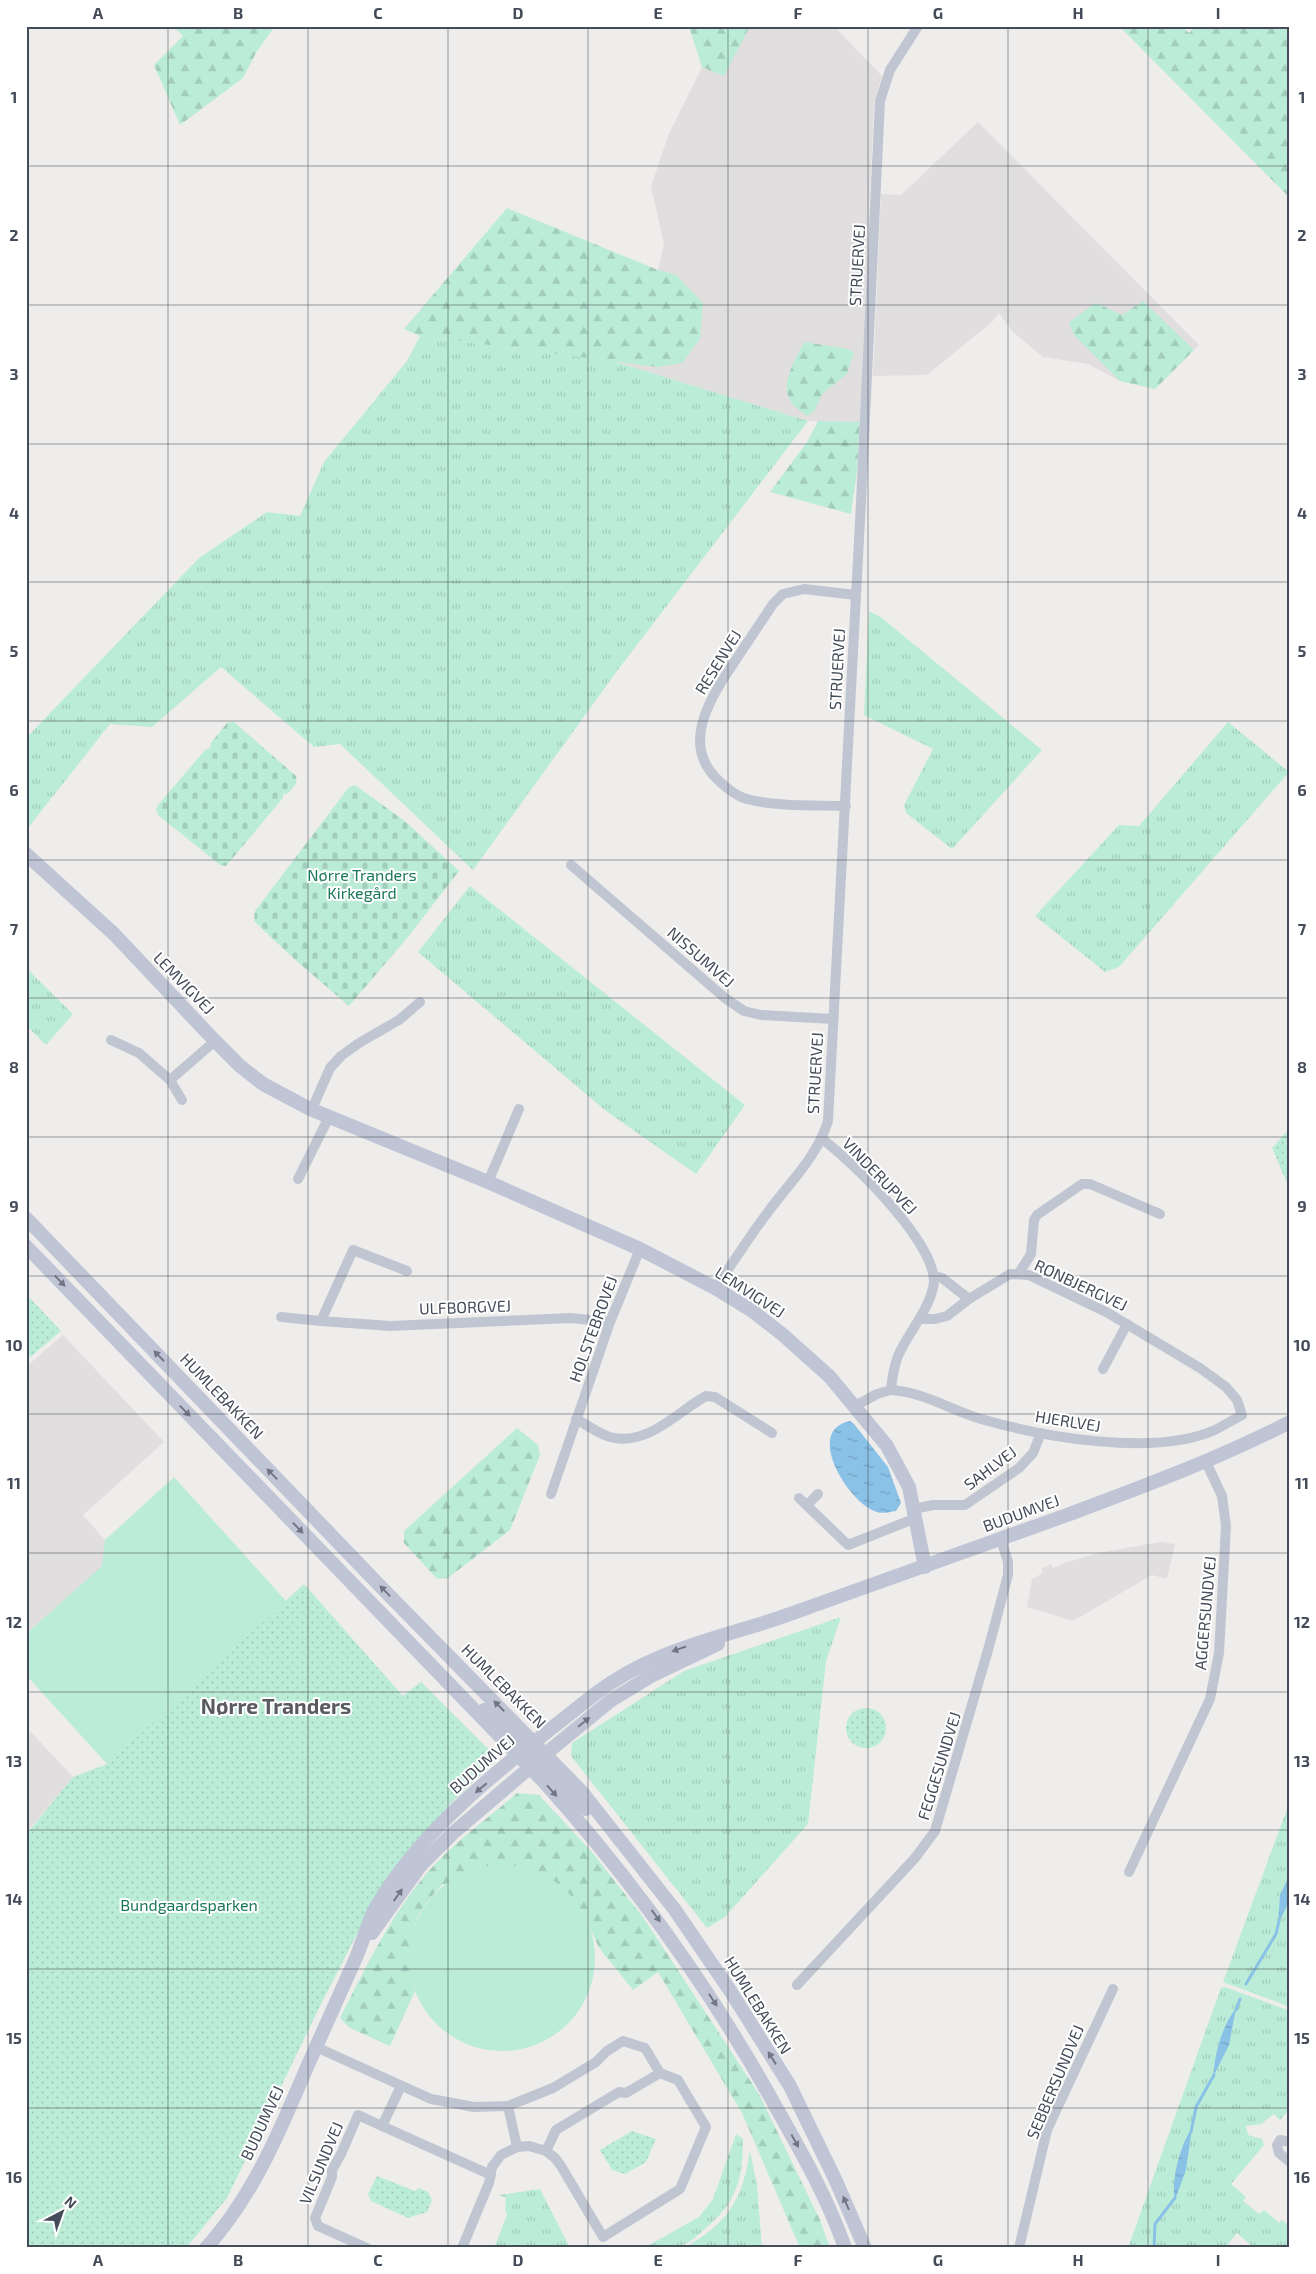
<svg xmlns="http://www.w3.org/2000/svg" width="1316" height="2274" font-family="'Exo 2',sans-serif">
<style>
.education{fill:#e0dede}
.grass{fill:url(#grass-tufts)}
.forest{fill:url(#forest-firs)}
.cemetery{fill:url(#cemetery-stones)}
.park{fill:url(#park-dots)}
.pitch{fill:#bbecd7}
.water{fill:url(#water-ripples)}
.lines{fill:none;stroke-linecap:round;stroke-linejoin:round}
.stream{stroke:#8ac2e7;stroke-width:3}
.street{stroke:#c0c6d1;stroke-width:10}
.secondary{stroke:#bfc5d5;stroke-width:14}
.oneway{fill:#707684}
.grid{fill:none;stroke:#454c59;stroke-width:1;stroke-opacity:0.55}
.labels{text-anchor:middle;stroke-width:4;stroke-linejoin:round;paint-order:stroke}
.street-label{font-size:16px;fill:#454c59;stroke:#fff}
.park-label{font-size:16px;fill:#1a765a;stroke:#fff}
.district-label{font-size:21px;font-weight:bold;fill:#595b61;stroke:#fff}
.neatline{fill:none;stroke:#454c59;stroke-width:2}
.grid-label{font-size:16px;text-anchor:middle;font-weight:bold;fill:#454c59}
</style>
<defs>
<pattern id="grass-tufts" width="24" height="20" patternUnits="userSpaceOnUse" patternTransform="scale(1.25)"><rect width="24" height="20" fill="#bbecd7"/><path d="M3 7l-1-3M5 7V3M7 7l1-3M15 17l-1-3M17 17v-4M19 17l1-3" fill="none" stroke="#a2ccbb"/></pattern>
<pattern id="forest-firs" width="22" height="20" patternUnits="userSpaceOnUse" patternTransform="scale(1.25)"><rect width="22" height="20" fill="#bbecd7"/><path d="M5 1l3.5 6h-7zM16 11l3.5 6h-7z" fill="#a2ccbb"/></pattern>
<pattern id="cemetery-stones" width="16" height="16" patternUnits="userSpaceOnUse" patternTransform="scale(1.25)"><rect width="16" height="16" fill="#bbecd7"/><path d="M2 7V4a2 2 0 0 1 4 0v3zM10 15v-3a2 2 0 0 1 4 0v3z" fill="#a2ccbb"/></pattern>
<pattern id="park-dots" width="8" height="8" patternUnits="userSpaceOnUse" patternTransform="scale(1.25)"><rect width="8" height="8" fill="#bbecd7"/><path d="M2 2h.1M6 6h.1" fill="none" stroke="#a2ccbb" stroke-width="1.8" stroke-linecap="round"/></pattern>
<pattern id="water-ripples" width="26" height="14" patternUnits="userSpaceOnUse" patternTransform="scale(1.25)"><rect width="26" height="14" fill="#8ac2e7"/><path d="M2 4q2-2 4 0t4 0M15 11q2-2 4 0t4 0" fill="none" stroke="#73a0be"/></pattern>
</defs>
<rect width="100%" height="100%" fill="#efedec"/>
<g class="education">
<path d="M689,26h145l48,50 -8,27 -14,319 -52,-1 -195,-60 45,-91 6,-26 -13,-57 17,-51 34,-69z"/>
<path d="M978,122l221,223 -44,44 -35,-8 -32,-17 -45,-7 -30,-25 -14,-19 -7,9 -65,53 -54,1 8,-182 20,1z"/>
<path d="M63,1335l101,107 -81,73 22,25 -2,26 -77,68v-267z"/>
<path d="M1160,1542l15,2 -8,35 -15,-4 -79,46 -46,-14 5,-28 11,-6 -2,-4 10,-5 2,4 14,-6 31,-9z"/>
<path d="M26,1727l47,50 -45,54 -2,-2z"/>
</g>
<g class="grass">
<path d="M420,336l193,25 195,60 -191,250 -144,199 -133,-126 -26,3 -93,-80 -69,60 -42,-3 -82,104 -2,-3v-87l173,-180 68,-46 33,4 24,-54 83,-101z"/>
<path d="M869,611l13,7 160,132 -90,99 -46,-36 -2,-8 29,-56 -69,-34z"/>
<path d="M1228,722l61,50 -170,195 -14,5 -70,-56 84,-91 20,1z"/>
<path d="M470,886l275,219 -49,69 -90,-63 -188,-159z"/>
<path d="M26,968l47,46 -27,31 -20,-20z"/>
<path d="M841,1617l-15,44 -18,163 -83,93 -18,11 -136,-172 1,-13 112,-72z"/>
<path d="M1290,1801v206l-67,-25z"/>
<path d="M1225,1987l65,24v35l-3,4 3,3v56l-10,11 -6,-6 -13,10 -15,2 2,9 14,4 2,6 -33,39 15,13 -3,4 16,13 5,-4 15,13 3,-3 8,6v19l-2,3h-34l-17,-15 -12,15h-97l93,-260z"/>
<path d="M736,2134l7,5c0,40 -6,62 -36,88 -9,8 -17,16 -28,20 -10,3 -24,1 -35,1l55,-31 14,-18z"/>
<path d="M750,2151l7,34 5,63h-78c45,-26 58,-47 66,-97z"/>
<path d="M540,2189l30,59h-76l13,-33 -2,-5 1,-12 -7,-3z"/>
</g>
<g class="forest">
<path d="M172,26h103l-18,25 -14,27 -63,47 -26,-60 29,-29z"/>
<path d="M689,26h61l-26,50 -22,-9z"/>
<path d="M1119,26h63l7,7 6,-7h95v172z"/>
<path d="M507,208l151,62 18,5 27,28 -3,36 -18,24 -25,4 -237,-31 -16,-7z"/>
<path d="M1143,301l51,49 -39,39 -35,-8 -46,-46 -5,-13 27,-19 26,12z"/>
<path d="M804,342l44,7 6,4 -7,21 -25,20 -7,16 -8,6c-5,-4 -11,-8 -15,-13 -14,-18 4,-44 12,-61z"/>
<path d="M818,421l42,1 -3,49 -6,43 -81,-22 37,-50z"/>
<path d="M517,1428l21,17 2,10 -30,75 -62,48 -11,1 -33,-36v-12z"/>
<path d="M517,1793l22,2 52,56 52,66 116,177 61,126 10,28h-30l-58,-135 -84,-141 -25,18 -34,-42 -17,-38 -139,-26c-26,28 -30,35 -31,73 -1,13 -2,22 3,34l-25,55 -40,-18 -10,-10c29,-57 57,-117 104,-163 23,-22 49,-41 73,-62z"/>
</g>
<g class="cemetery">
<path d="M234,722l62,54c2,8 -3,12 -9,18h-4v4l-57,68 -6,-1 -62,-50 -2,-5 2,-5 47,-55 5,-2 1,-5 16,-20z"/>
<path d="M355,785l51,37 53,49 -51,66 -59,69 -57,-49 -38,-36 1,-10 94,-124z"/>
</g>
<g class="park">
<path d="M1290,1128v62l-18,-42z"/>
<path d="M26,1294l35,37 -33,28 -2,-1z"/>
<path d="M304,1584l99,112 18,-14 77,77 -48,45 -50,59 -29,44 -49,95 -95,196 -41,50h-160v-419l3,2 44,-54 34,-13z"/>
<circle cx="866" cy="1728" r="20"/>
<path d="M632,2131l24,8 -10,23 -21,12 -13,-4 -12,-20z"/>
<path d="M377,2176l38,15 4,-3 9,4 4,8 -5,12 -19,6 -37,-17 -3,-7z"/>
</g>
<g class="pitch">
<path d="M174,1477l112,124 -179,163 -81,-89v-41l76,-68 3,-26z"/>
<circle cx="502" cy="1958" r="93"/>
</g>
<g class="water">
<path d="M850,1421l4,3 34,43 13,36 -5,8c-6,1 -14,3 -19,1 -28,-8 -74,-82 -27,-91z"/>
<path d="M1290,1874v26l-12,24 2,-29z"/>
<path d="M1236,2008l-7,37 -16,32c2,-24 8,-49 23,-69z"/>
<path d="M1192,2128l-6,42 -11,30c-5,-18 6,-57 17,-72z"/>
</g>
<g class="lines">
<g class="stream">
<path d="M1246,1984l30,-50 3,-13"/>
<path d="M1236,2010l4,-11"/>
<path d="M1191,2132l5,-25 18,-32"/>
<path d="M1154,2248l1,-24 20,-26"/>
</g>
<g class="street">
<path d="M846,806c-31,-1 -69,1 -99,-7 -12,-3 -23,-13 -31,-21 -37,-37 -1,-87 21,-120 12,-18 24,-36 36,-54l10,-10 21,-5 52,6"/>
<path d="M571,865l154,133 19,13 17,4 72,4"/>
<path d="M111,1040l28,13 31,27 45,-39"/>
<path d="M170,1080l12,20"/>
<path d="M312,1109l18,-41 11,-12 18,-13 40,-23 21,-18"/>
<path d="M822,1139c30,22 122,111 111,149 -6,25 -25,45 -35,68 -4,11 -6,22 -7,34l-14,4 -22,12"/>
<path d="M298,1179l31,-62"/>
<path d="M488,1182l31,-73"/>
<path d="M407,1271l-54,-21 -32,71 69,5 181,-8 39,4"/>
<path d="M1019,1273l12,-19 3,-34 3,-5 45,-31h8l70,30"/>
<path d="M935,1276l7,2 27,21"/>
<path d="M715,1288c18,-25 34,-51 53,-76 22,-30 49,-55 60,-91l33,-619 19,-401 10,-31 28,-44"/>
<path d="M281,1317l40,4"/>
<path d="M1103,1369l24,-45"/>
<path d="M891,1390c32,2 60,20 90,29 63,18 173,38 234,11 9,-5 18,-10 27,-15l-5,-15 -11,-13 -26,-19 -92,-55 -79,-38 -19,-1 -41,25 -22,17 -12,3h-16"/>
<path d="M576,1419c11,6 23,15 34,18 37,10 67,-25 96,-41l9,1 57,36"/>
<path d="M551,1494l59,-172 30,-73"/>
<path d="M799,1498l49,47 68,-27"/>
<path d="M807,1505l11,-11"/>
<path d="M914,1509l19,-4h32l54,-37 14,-15 8,-20"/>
<path d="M1129,1872l81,-173 9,-46 7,-127 -4,-30 -16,-34"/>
<path d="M797,1985l118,-127 20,-27 53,-181 20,-75v-13l-7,-23"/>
<path d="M316,2047l115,52 43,8 34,-1 45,-18 43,-26 11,-11 16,-10 22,7 15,25"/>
<path d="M382,2126l109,49"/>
<path d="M1290,2142l-10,-2 -3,5 2,8 11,9"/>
<path d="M517,2147l12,-1 17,5 10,-21 63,-38 7,1 34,-20 18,7 28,47 -26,62 -77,48 -42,-71 -6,-8 -9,-7"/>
<path d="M367,2248l-49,-22 -3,-8 17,-41v-7l9,-16 17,-39 24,11 19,-40"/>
<path d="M462,2248l27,-65 3,-16 9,-12 16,-8 -9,-41"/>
<path d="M1019,2248l28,-118 66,-141"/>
</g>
<g class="secondary">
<path d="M26,854l88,80 101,107 25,25 23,18 47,25 178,73 152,67 75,39 36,22 31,24 48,43 57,69 22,41 16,80"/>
<path d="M26,1218l356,370 200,204 93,118 56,82 59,94 46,95 29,67"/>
<path d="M26,1246l519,537c90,100 167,208 232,326 25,44 51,90 68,139"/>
<path d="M484,1710l28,24 24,17"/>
<path d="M529,1757l8,3 49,49"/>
<path d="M372,1933l49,-68 32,-32 101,-86 56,-46 41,-25 67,-32"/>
<path d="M206,2248c47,-52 74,-117 101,-181 16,-36 32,-71 48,-107 8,-17 12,-37 21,-53 50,-86 142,-152 219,-213 50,-38 103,-51 162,-69 20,-6 41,-14 61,-21 83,-29 166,-59 249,-89 75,-28 151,-56 223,-93"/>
</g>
</g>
<defs><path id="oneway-solid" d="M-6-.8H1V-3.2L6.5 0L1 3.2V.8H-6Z" transform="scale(1.25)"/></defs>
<g class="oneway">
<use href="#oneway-solid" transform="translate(60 1281) rotate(46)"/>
<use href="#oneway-solid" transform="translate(159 1356) rotate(-134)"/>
<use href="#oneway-solid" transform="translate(185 1411) rotate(46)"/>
<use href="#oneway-solid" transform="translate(272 1474) rotate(-134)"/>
<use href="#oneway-solid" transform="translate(298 1528) rotate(46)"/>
<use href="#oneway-solid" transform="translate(385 1591) rotate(-134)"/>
<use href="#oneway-solid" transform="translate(679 1649) rotate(161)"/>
<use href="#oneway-solid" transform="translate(499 1706) rotate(-135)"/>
<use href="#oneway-solid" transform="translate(584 1722) rotate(-39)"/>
<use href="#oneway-solid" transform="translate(481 1788) rotate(140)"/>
<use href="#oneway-solid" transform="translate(552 1791) rotate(48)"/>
<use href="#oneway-solid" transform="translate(398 1895) rotate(-55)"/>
<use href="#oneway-solid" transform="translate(656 1916) rotate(54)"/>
<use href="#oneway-solid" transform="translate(713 2000) rotate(57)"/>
<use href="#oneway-solid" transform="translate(772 2058) rotate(-122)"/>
<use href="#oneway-solid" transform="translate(795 2141) rotate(61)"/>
<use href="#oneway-solid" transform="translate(846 2203) rotate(-113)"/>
</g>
<path class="grid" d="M168,26v2222M308,26v2222M448,26v2222M588,26v2222M728,26v2222M868,26v2222M1008,26v2222M1148,26v2222M26,166h1264M26,305h1264M26,444h1264M26,582h1264M26,721h1264M26,860h1264M26,998h1264M26,1137h1264M26,1276h1264M26,1414h1264M26,1553h1264M26,1692h1264M26,1830h1264M26,1969h1264M26,2108h1264"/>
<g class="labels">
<g class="street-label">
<text transform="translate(857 265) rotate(-87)" y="6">STRUERVEJ</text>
<text transform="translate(718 662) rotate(-58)" y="6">RESENVEJ</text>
<text transform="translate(837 669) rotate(-87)" y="6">STRUERVEJ</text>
<text transform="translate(701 957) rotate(41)" y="6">NISSUMVEJ</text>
<text transform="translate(184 983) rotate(46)" y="6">LEMVIGVEJ</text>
<text transform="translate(815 1073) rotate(-87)" y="6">STRUERVEJ</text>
<text transform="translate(880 1176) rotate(46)" y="6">VINDERUPVEJ</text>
<text transform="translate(1081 1285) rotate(25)" y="6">RØNBJERGVEJ</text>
<text transform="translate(750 1292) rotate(33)" y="6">LEMVIGVEJ</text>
<text transform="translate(465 1307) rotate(-2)" y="6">ULFBORGVEJ</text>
<text transform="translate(593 1329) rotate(-70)" y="6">HOLSTEBROVEJ</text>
<text transform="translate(222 1396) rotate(46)" y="6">HUMLEBAKKEN</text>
<text transform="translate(1068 1421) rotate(9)" y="6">HJERLVEJ</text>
<text transform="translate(990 1468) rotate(-37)" y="6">SAHLVEJ</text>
<text transform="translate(1021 1513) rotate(-20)" y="6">BUDUMVEJ</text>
<text transform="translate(1205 1613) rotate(-85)" y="6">AGGERSUNDVEJ</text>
<text transform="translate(504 1686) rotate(45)" y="6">HUMLEBAKKEN</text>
<text transform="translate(482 1764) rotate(-41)" y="6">BUDUMVEJ</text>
<text transform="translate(939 1766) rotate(-73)" y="6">FEGGESUNDVEJ</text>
<text transform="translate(758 2005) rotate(58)" y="6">HUMLEBAKKEN</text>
<text transform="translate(1055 2082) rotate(-67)" y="6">SEBBERSUNDVEJ</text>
<text transform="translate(262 2123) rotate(-65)" y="6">BUDUMVEJ</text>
<text transform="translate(321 2163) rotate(-67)" y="6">VILSUNDVEJ</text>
</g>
<g class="park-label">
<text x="362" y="881">Nørre Tranders<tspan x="362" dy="18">Kirkegård</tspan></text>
<text x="189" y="1911">Bundgaardsparken</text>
</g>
<g class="district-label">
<text x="276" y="1714">Nørre Tranders</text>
</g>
</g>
<rect width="1316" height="2274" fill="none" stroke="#ffffff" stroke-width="55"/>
<g transform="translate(62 2212) rotate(41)" stroke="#ffffff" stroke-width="4" paint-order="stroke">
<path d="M0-4L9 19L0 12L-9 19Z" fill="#454c59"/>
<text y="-8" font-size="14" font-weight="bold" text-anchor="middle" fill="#454c59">N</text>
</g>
<rect x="28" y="28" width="1260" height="2218" class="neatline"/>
<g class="grid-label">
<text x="98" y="19">A</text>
<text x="238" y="19">B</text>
<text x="378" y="19">C</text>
<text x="518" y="19">D</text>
<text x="658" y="19">E</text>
<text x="798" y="19">F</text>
<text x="938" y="19">G</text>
<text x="1078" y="19">H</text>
<text x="1218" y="19">I</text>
<text x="14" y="103">1</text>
<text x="1302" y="103">1</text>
<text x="14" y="241">2</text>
<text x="1302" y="241">2</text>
<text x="14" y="380">3</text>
<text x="1302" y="380">3</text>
<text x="14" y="519">4</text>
<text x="1302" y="519">4</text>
<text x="14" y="657">5</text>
<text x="1302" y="657">5</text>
<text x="14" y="796">6</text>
<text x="1302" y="796">6</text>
<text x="14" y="935">7</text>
<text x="1302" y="935">7</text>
<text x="14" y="1073">8</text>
<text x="1302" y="1073">8</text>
<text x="14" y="1212">9</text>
<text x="1302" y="1212">9</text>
<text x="14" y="1351">10</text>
<text x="1302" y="1351">10</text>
<text x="14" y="1489">11</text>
<text x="1302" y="1489">11</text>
<text x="14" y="1628">12</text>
<text x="1302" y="1628">12</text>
<text x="14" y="1767">13</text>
<text x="1302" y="1767">13</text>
<text x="14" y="1905">14</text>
<text x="1302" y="1905">14</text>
<text x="14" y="2044">15</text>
<text x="1302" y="2044">15</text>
<text x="14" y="2183">16</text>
<text x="1302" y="2183">16</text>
<text x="98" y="2266">A</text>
<text x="238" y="2266">B</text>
<text x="378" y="2266">C</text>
<text x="518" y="2266">D</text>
<text x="658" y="2266">E</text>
<text x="798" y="2266">F</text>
<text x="938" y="2266">G</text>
<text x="1078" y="2266">H</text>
<text x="1218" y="2266">I</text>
</g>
</svg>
